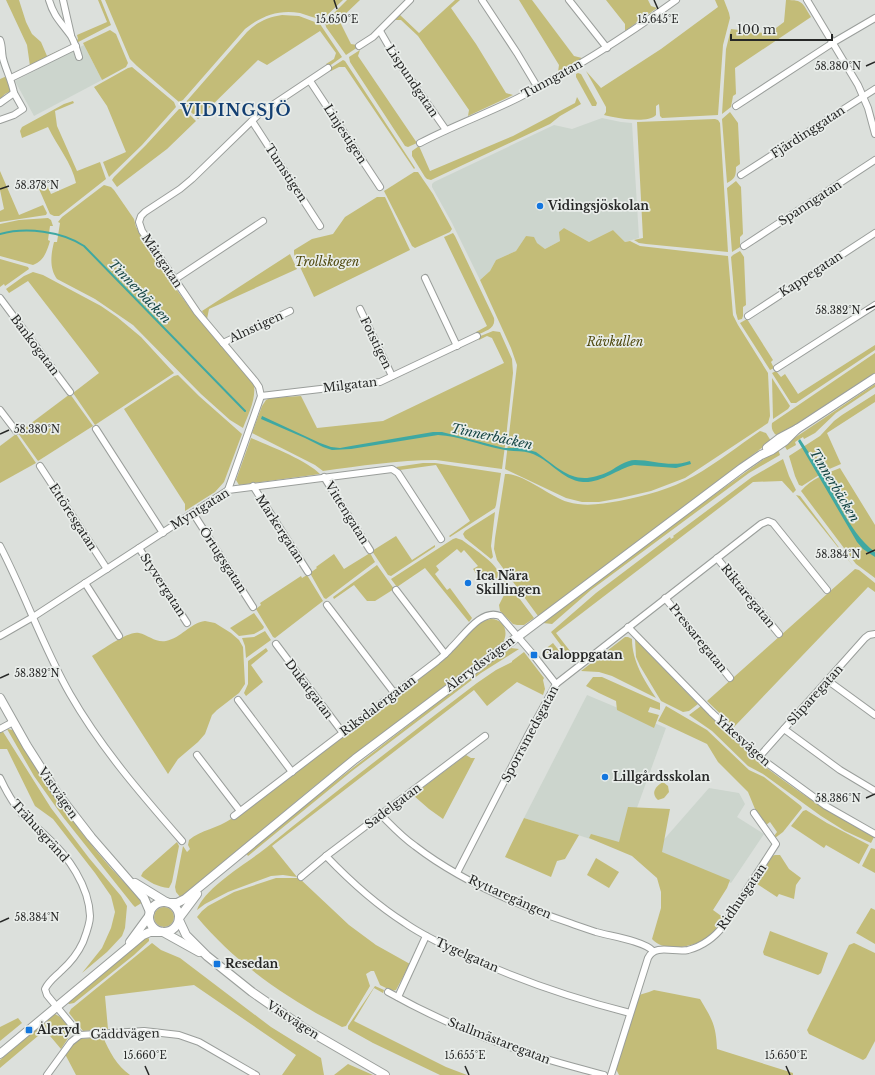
<svg xmlns="http://www.w3.org/2000/svg" width="875" height="1075" font-family="'Libre Baskerville',serif">
<style>
.built{fill:#ccd5cd}
.green{fill:#c3bc78}
.water{fill:#3fa8a2}
.lines{fill:none;stroke-linecap:round;stroke-linejoin:round}
.stream{stroke:#3fa8a2;stroke-width:2}
.minor-casing{stroke:#9a9e9b;stroke-width:8}
.secondary-casing{stroke:#9a9e9b;stroke-width:10}
.minor{stroke:#fff;stroke-width:6}
.secondary{stroke:#fff;stroke-width:8}
.ticks{fill:none;stroke:#262726;stroke-width:1.5}
.poi-dot{fill:#1376de;stroke:#e9edea;stroke-width:1.5}
.labels{text-anchor:middle;stroke-width:3.5;stroke-linejoin:round;paint-order:stroke}
.street-label{font-size:12px;fill:#262726;stroke:#e9edea}
.poi-label{font-size:12px;font-weight:bold;fill:#262726;stroke:#e9edea;text-anchor:start}
.park-label{font-size:12px;font-style:italic;fill:#4f490f;stroke:#e9edea}
.water-label{font-size:13px;font-style:italic;fill:#164543;stroke:#e9edea}
.district-label{font-size:16px;font-weight:bold;letter-spacing:1px;fill:#133f72;stroke:#e9edea}
.ticks-label{font-size:10px;text-anchor:middle;fill:#262726;stroke:#e9edea;stroke-width:3.5;stroke-linejoin:round;paint-order:stroke}
</style>
<rect width="100%" height="100%" fill="#dce0dc"/>
<g class="built">
<path d="M84,45l18,35 -68,36 -19,-35z"/>
<path d="M602,118l19,4 11,1 7,115 -14,4 -12,-12 -24,12 -25,-14 -4,13 -15,8 -19,-13 -10,15 -20,9 -6,11 -10,9 -28,-57 -20,-36v-3l2,-2 120,-57 18,4z"/>
<path d="M587,695l79,33 -44,121 -98,-31z"/>
<path d="M709,788l30,5 6,11 -8,13 27,17 -33,49 -78,-31z"/>
</g>
<g class="green">
<path d="M6,0h13l7,22 6,12 9,8 6,14 24,-11 7,-6 -1,-4 30,-13 -9,-22h3l10,25 -102,53 2,13 -6,3 -5,5v-20l30,-13 -3,-21z"/>
<path d="M105,0h238l-19,18 -3,1c-7,-1 -14,-4 -21,-6 -21,-4 -39,3 -55,16l-62,71 -4,2 -42,-36 -7,-7z"/>
<path d="M347,0h13l-21,20 12,24 6,1 1,2 -12,8 -20,-28 -1,-5z"/>
<path d="M455,0h5l-9,8 25,36 30,49 7,2 -45,21 1,-6 -51,-74 -17,-16h-6l5,-5 19,18z"/>
<path d="M519,0h13l42,56 8,2 -24,14 1,-7z"/>
<path d="M606,0h42l3,6 6,2 -32,23v-7z"/>
<path d="M715,0h9l5,13 1,5 -7,27 -5,70 -56,3 -2,-2 -1,-12 -3,2v9c-8,9 -41,3 -52,0l2,-3v-5l-20,-36 15,17 60,-39 57,-42z"/>
<path d="M786,0c18,0 16,3 25,17l-76,51 1,26 -3,2 -2,11 -9,7 4,-65 5,-20 34,4 7,-2 12,-9z"/>
<path d="M282,15l17,1 21,8 22,33 -14,10 -2,-3 8,-5 2,-6 -16,-22 -53,34 -9,-5 -60,59 -10,-10 -3,-6 62,-71c10,-10 21,-15 35,-17z"/>
<path d="M110,30l6,4 12,29 -2,4 -24,13 -19,-37z"/>
<path d="M360,50l-2,6 59,87 -9,4 -3,-1 -55,-84 -1,-5z"/>
<path d="M343,60l2,1 70,107 -1,1 -69,-102h-6l-8,4 -2,-2z"/>
<path d="M132,67l42,35 2,5 -34,38 -33,32 -6,-15 23,-10 -19,-46 -13,-19 34,-19z"/>
<path d="M578,73l3,1 16,29 -1,3h-4l-16,-29v-3z"/>
<path d="M577,97l4,7 -21,12 -10,8 -119,56 -4,-1 -2,-2 -13,-21v-5l7,-5 11,25 83,-35 62,-33z"/>
<path d="M73,101l1,2 -19,8 2,15 20,45 23,-9 6,17 -47,37h-5l-4,-2 -11,-25 8,-4 4,9 25,-11c-4,-20 -19,-37 -28,-56l-26,11 -2,-7 2,-4 42,-23z"/>
<path d="M179,109h5l12,12 -29,28 -50,38 -5,-7 2,-3 32,-32z"/>
<path d="M730,112l8,11 2,41 -4,3c0,9 -1,12 -9,16l-5,-64z"/>
<path d="M715,119l3,1 2,3 8,129 -82,-8 -7,-1 -5,-3 9,-2 -6,-116z"/>
<path d="M0,171l19,44 24,-10 4,8 -1,2 -46,7v-11l4,-2 -4,-19z"/>
<path d="M414,172h4l15,22 19,35 -2,3 -35,16 -3,-2 -28,-55z"/>
<path d="M736,181l5,6 2,47 -3,3v10l-8,5 -5,-64z"/>
<path d="M104,185l7,2 3,3 20,29 2,8 35,55 24,33 59,70c2,15 -6,30 -11,43l-13,-8 -29,-26 -68,-69 -38,-26 -38,-20c-8,-11 -6,-25 -3,-37h3l3,-19 -2,-1 4,-5z"/>
<path d="M377,197h8l25,53 -96,47 -20,-43v-4l18,-11 21,-5 12,-17z"/>
<path d="M48,218l3,2 2,6h-3l-2,14 2,1c-3,10 -6,20 -17,24l-33,-9v-32l19,-4z"/>
<path d="M564,228l25,14 24,-12 12,12 5,-1 10,5 88,10 5,59 5,10 30,48 2,43 -2,7 -83,55 -34,13 -30,7 -22,4h-17l-16,-4 -61,-29 12,-104 -6,-17 -31,-68 10,-9 6,-11 20,-9 10,-15 8,1 3,6 8,6 15,-8 -1,-9z"/>
<path d="M453,233l2,3 39,82c2,11 -9,13 -17,17l-1,-3 11,-6 -43,-89z"/>
<path d="M740,251l4,6 2,48 -3,2v9l-1,3 -4,1 -2,-7 -5,-56 2,-2z"/>
<path d="M290,254l7,15 -88,40 -2,10 -5,-8z"/>
<path d="M0,259l28,8 1,2 -24,17 -1,-2 -4,3z"/>
<path d="M33,272l10,3 58,31 16,11 24,20 33,36 -79,52 -22,-32 26,-20 -71,-92 -19,12 -3,-4 18,-13z"/>
<path d="M747,319l26,41 -2,2 3,6 -4,2 -30,-47z"/>
<path d="M493,331l7,1 12,27 1,14 -7,65 -4,31 -66,-9c-38,0 -76,6 -113,11l-8,-6 -63,-32 10,-27 4,-6 4,-2 31,-2 16,32 66,-7 121,-58 -12,-25 -5,-2 -8,4 -1,-3z"/>
<path d="M875,345v5l-79,53h-5l-19,-30 4,-2 5,6 4,-3 13,20z"/>
<path d="M875,353v20l-94,62 -4,1c-4,-4 -6,-7 -5,-13z"/>
<path d="M178,375l21,21 43,38 -18,48 -9,10 -30,19v-7l-61,-95 50,-33z"/>
<path d="M772,378l18,28 -2,3 -15,10z"/>
<path d="M875,384v3l-39,26 -21,20 -11,6 -1,-2 -8,5 1,3 -9,5 -3,-5z"/>
<path d="M70,394l23,32 -55,35 -20,-28z"/>
<path d="M875,394v8l-48,31 14,31 -14,6 -25,16 -3,-1 -4,-9 -6,-20 31,-20 14,-15 8,-6z"/>
<path d="M760,431l6,2 5,8 -233,175 -41,-56 -3,-11 1,-11 10,-64c18,-1 45,23 63,28 17,5 34,2 51,-1 26,-5 52,-12 75,-25 23,-13 44,-30 66,-45z"/>
<path d="M16,434l20,29 -36,20v-37z"/>
<path d="M251,438c17,7 57,23 69,36l-81,11 -3,-5z"/>
<path d="M778,449l2,6 -31,18 -158,117 -39,34 -9,-1 157,-118z"/>
<path d="M783,459l6,17 7,14 -3,3 -11,-12 -29,1 -197,151 21,27 -3,3 -23,-31 45,-39 74,-56 1,2 3,-2 -1,-1 79,-59z"/>
<path d="M423,463h12l66,10 -5,32 -1,3 -45,29 -1,-1 21,-15 -34,-56 -36,5 -4,-3z"/>
<path d="M840,468l35,57v53l-19,-14 -55,-73c10,-12 26,-18 39,-23z"/>
<path d="M796,495l4,1 53,70z"/>
<path d="M495,512l-4,34 2,11 -2,2 -26,-21 -2,-4 2,-3z"/>
<path d="M396,536l16,24 23,-15v2l-44,29 -3,-1 -16,-24z"/>
<path d="M456,538l6,2c8,6 34,23 36,32 1,5 -2,8 -6,10l-4,-6 -3,2 -7,-2 -5,-7 5,-3 -14,-16 -3,3 -4,-4 -21,17 3,4 -4,4 12,16 3,-2 22,30 -3,4 -44,-54 -28,19 -6,-8 62,-40z"/>
<path d="M370,553l5,9 -49,37 -2,-1 -14,-25 7,-5 -1,-1 18,-13 10,15z"/>
<path d="M377,565l17,24 -19,12h-8l-13,-16 -20,14 -1,-2z"/>
<path d="M855,569l4,1 16,13v9l-7,-5 -134,140 -27,-26z"/>
<path d="M307,575l16,26 -48,37 -2,-1 -17,-28 5,-4 -1,-2 41,-27 1,2z"/>
<path d="M504,578l30,40 -10,7h-7l-4,-1 -13,-13 -1,-6 5,-10z"/>
<path d="M254,613l10,14 -1,2 -9,5 -15,2 -9,-8z"/>
<path d="M491,619c13,0 18,13 12,23l-139,105 -53,42 -130,109 -5,-6 -1,-5 8,-41 4,6 3,-3 -2,-4 1,-5c12,-10 29,-12 42,-21l3,1 211,-161c13,-12 28,-38 46,-40z"/>
<path d="M205,621l10,2 16,10 8,7 4,7 2,37 -6,9 -22,17 -5,5 -7,19 -7,8 -20,17 -10,15 -76,-118c10,-6 37,-26 47,-23 9,2 17,10 27,8 15,-3 24,-18 39,-20z"/>
<path d="M265,631l6,9 -25,18 -1,-12 -3,-8 12,-1z"/>
<path d="M625,637h3l4,2c0,22 12,41 24,59l-44,-22 -13,-4 -18,-1z"/>
<path d="M635,639l63,65 -9,7 -6,1 -22,-11 -21,-35 -4,-9z"/>
<path d="M553,643l11,14 -1,3 -10,-2 -9,-8z"/>
<path d="M266,648l2,3 -17,14 12,17 -17,14 -2,-3 4,-9v-23z"/>
<path d="M511,648l8,1 -38,24 -129,98 -104,85 -2,-3 95,-76 165,-127z"/>
<path d="M524,652l20,26 -1,2 2,9 -2,6 -26,-13 -30,24 -13,-16 -202,156 25,31 -14,-2 -12,1 -43,16 -23,12 -8,6c7,-22 50,-47 69,-62 69,-56 140,-111 211,-165l19,-13 16,-8v-1z"/>
<path d="M593,677h9l58,26v7l-10,-3 -2,5 11,3 -5,13 -37,-18 -1,-9 -17,-8 -13,-7z"/>
<path d="M666,706l41,24 42,40 15,7 37,29 1,2 -19,24 -8,6 -1,-2 3,-4 -7,-10 -4,3 -11,-16 -7,-17 -30,-30 -11,-18 -49,-23z"/>
<path d="M701,706c21,22 43,44 67,63 34,26 69,48 106,68l-3,6 -26,-12 -24,-15 -58,-42 -15,-8 -36,-35 -23,-16z"/>
<path d="M0,727l51,81 38,50 32,38 6,10 -2,22 -3,8 -15,16 -25,21 20,-25 9,-20 4,-16 -4,-16 -16,-23 -42,-54 -18,-13 -28,-57h-7z"/>
<path d="M7,729l6,1c37,61 77,121 128,169l2,3 -8,5 -2,-2 -70,-88 -29,-41z"/>
<path d="M466,755l5,3h4l-32,61 -14,-10 -16,-14z"/>
<path d="M663,782l5,4 1,6 -5,6 -6,2c-8,-7 -2,-14 5,-18z"/>
<path d="M628,807l42,2 -8,43 68,28 -3,8 -14,22 11,8c-3,5 -7,11 -11,15 -14,14 -48,21 -61,6l9,-31v-16l-4,-14 -25,-22 -43,-18 2,-4 28,8z"/>
<path d="M806,810l21,13 42,22 -10,19 -33,-19 -2,3 -33,-22 12,-15z"/>
<path d="M524,818l55,17 -14,24 -8,2 -6,16 -46,-20z"/>
<path d="M177,842l2,4 -7,36 -3,6c-12,-1 -19,-6 -28,-12l2,-4z"/>
<path d="M871,848l4,1v24l-13,-7z"/>
<path d="M775,855h5l9,14 12,9 -5,7 -2,14 -15,-5 -2,3 -23,-15 18,-26z"/>
<path d="M596,858l23,14 -10,16 -22,-13z"/>
<path d="M276,878h23l50,47 27,20 34,19 -14,26 -4,1 -12,-6 -6,-14h-3l-5,3 4,12 -24,40 -4,1c-54,-28 -106,-63 -145,-110l5,-6 6,-5 26,-14z"/>
<circle cx="164" cy="917" r="10"/>
<path d="M871,908l4,2v34l-19,-11z"/>
<path d="M770,931l58,22 -7,20 -3,2 -54,-20 -1,-3z"/>
<path d="M147,936l2,3v2l-15,14 -60,48 -5,1 -1,-1z"/>
<path d="M152,943l9,7 19,8 91,69 50,31 3,17h-42l14,-20 -102,-70 -89,11 3,33 -25,2 -14,-18 2,-4z"/>
<path d="M854,943l21,10v88l-9,17 -3,2 -54,-26 -2,-4 42,-85z"/>
<path d="M375,986l9,4 -1,3 -9,-5 -20,33 92,46 21,8h-27l-67,-32 -25,-14v-3z"/>
<path d="M654,990l46,9c12,20 16,26 17,50l76,24v2h-174l-3,-6 23,-74 10,-3z"/>
<path d="M55,1014l7,4 9,11 -1,6 -9,14 -16,-19 -45,38v-8z"/>
<path d="M18,1018l4,5 -22,18v-14z"/>
<path d="M103,1037c6,14 14,29 27,38h-54l-11,-21 10,-13 5,-2z"/>
<path d="M348,1064l25,11h-39z"/>
</g>
<g class="water">
<path d="M262,416l58,27 11,4 9,1 11,-2 82,-14h9l62,16h18l14,4c27,19 39,36 74,19 7,-4 16,-11 25,-11 19,0 36,8 55,1l1,3 -15,4 -42,-3c-17,4 -32,18 -51,17 -22,-2 -33,-23 -53,-29 -9,-3 -20,-1 -30,-4 -21,-4 -41,-13 -62,-14l-87,14 -19,1 -9,-3 -18,-9 -44,-19z"/>
<path d="M800,439c8,13 18,26 25,39 13,25 28,58 50,74v5l-12,-8 -6,-7 -59,-101z"/>
</g>
<g class="lines">
<path class="stream" d="M0,234c26,-7 61,-3 84,12l161,165"/>
<defs>
<g id="minor">
<path d="M49,0c5,17 12,22 22,36 4,7 6,14 8,21"/>
<path d="M63,0l8,35"/>
<path d="M482,0l35,53 21,35"/>
<path d="M569,0l38,48"/>
<path d="M807,0l51,85 10,23 7,26"/>
<path d="M380,31l15,26 51,73"/>
<path d="M0,40c3,7 1,14 4,22 3,10 8,20 10,31"/>
<path d="M359,46l14,-9 37,-37"/>
<path d="M11,78l65,-32"/>
<path d="M310,81l70,106"/>
<path d="M0,103l14,-10 9,16 -9,6 -14,5"/>
<path d="M736,106l98,-64 41,-24"/>
<path d="M252,121l68,105"/>
<path d="M420,143c32,-17 66,-29 98,-45 55,-28 107,-61 158,-98"/>
<path d="M741,175l134,-86"/>
<path d="M744,246l131,-86"/>
<path d="M425,278l32,68"/>
<path d="M174,280l89,-59"/>
<path d="M0,298l70,94"/>
<path d="M360,309l32,67"/>
<path d="M748,316l127,-83"/>
<path d="M223,343l67,-32"/>
<path d="M777,368l98,-63"/>
<path d="M261,396l119,-14 97,-46"/>
<path d="M0,410l16,21"/>
<path d="M96,429l67,104"/>
<path d="M40,466l67,103"/>
<path d="M324,477l46,73"/>
<path d="M253,486l55,86"/>
<path d="M228,490l33,-94 -2,-9 -4,-6 -58,-69 -55,-81 -3,-9 2,-6 4,-4 35,-23 12,-10 67,-65 69,-46"/>
<path d="M193,513l60,94"/>
<path d="M0,546c25,48 43,101 70,148 31,54 71,100 112,147"/>
<path d="M139,548l48,75"/>
<path d="M717,558l62,76"/>
<path d="M85,583l34,53"/>
<path d="M396,590l49,64"/>
<path d="M665,598l65,80"/>
<path d="M327,605l68,89"/>
<path d="M628,627l83,85 48,45 67,49 49,28"/>
<path d="M0,636l33,-19 195,-127 164,-21 6,4 43,66"/>
<path d="M276,644l67,89"/>
<path d="M827,680l48,35"/>
<path d="M238,700l54,72"/>
<path d="M0,729l13,-7"/>
<path d="M784,729l56,41 35,21"/>
<path d="M197,755l43,56"/>
<path d="M759,757l106,-119 4,-3 6,-1"/>
<path d="M0,778c6,13 13,25 22,36 8,8 17,15 25,23 21,19 42,49 43,79 0,8 -4,18 -7,26 -5,11 -13,21 -22,29 -6,6 -12,10 -16,18l2,6 33,40"/>
<path d="M381,815c11,11 21,22 34,31 44,34 102,59 155,77 8,3 17,6 26,9 14,4 48,9 57,19"/>
<path d="M234,816l203,-155c5,-4 10,-8 14,-13 12,-11 30,-40 49,-32l31,36 25,32"/>
<path d="M326,856c24,25 49,48 79,67 17,12 35,20 53,29 55,26 113,46 172,61"/>
<path d="M457,873l70,-136 29,-53 205,-160 7,-3 5,2 54,67"/>
<path d="M301,877l25,-21 159,-120"/>
<path d="M388,992c41,23 84,42 128,57 29,11 59,18 88,26"/>
<path d="M398,997l28,-61"/>
<path d="M47,1075l24,-33 9,-7 64,-4 35,4 20,7 57,33"/>
<path d="M611,1075l37,-117c7,-15 27,-5 40,-8 15,-4 27,-13 36,-25l52,-81 -22,-31"/>
</g>
<g id="secondary">
<path d="M767,448l13,-10 17,-9 78,-51"/>
<path d="M0,698l27,48 30,47 34,44 53,61 6,14"/>
<path d="M135,883l31,19"/>
<circle cx="164" cy="917" r="15"/>
<path d="M170,903h7l8,-4 170,-140 387,-291 19,-13 11,-5 13,-9 12,-12"/>
<path d="M179,918l18,-24"/>
<path d="M179,920l7,15 21,21 45,36 52,36 81,47"/>
<path d="M163,932l36,20"/>
<path d="M130,942l19,-26"/>
<path d="M0,1054l143,-119 7,-3h10"/>
</g>
</defs>
<use href="#minor" class="minor-casing"/>
<use href="#secondary" class="secondary-casing"/>
<use href="#minor" class="minor"/>
<use href="#secondary" class="secondary"/>
</g>
<path class="ticks" d="M334,0l3,9M654,0l4,9M866,66l9,-4M0,189l9,-3M866,310l9,-4M0,434l9,-4M866,554l9,-4M0,678l9,-4M866,798l9,-4M0,922l9,-4M145,1066l4,9M465,1066l4,9M786,1066l4,9"/>
<g class="poi-dot">
<circle cx="540" cy="206" r="4"/>
<circle cx="468" cy="583" r="4"/>
<rect x="530" y="651" width="8" height="8" rx="2"/>
<circle cx="605" cy="777" r="4"/>
<rect x="213" y="960" width="8" height="8" rx="2"/>
<rect x="25" y="1026" width="8" height="8" rx="2"/>
</g>
<g class="labels">
<g class="street-label">
<text transform="translate(552 79) rotate(-29)" y="4">Tunngatan</text>
<text transform="translate(412 81) rotate(56)" y="4">Lispundgatan</text>
<text transform="translate(808 132) rotate(-33)" y="4">Fjärdinggatan</text>
<text transform="translate(345 134) rotate(57)" y="4">Linjestigen</text>
<text transform="translate(286 173) rotate(57)" y="4">Tumstigen</text>
<text transform="translate(810 203) rotate(-33)" y="4">Spanngatan</text>
<text transform="translate(162 261) rotate(56)" y="4">Måttgatan</text>
<text transform="translate(811 274) rotate(-33)" y="4">Kappegatan</text>
<text transform="translate(256 327) rotate(-25)" y="4">Alnstigen</text>
<text transform="translate(376 343) rotate(64)" y="4">Fotstigen</text>
<text transform="translate(35 345) rotate(53)" y="4">Bankogatan</text>
<text transform="translate(350 385) rotate(-7)" y="4">Milgatan</text>
<text transform="translate(200 509) rotate(-32)" y="4">Myntgatan</text>
<text transform="translate(347 513) rotate(58)" y="4">Vittengatan</text>
<text transform="translate(73 517) rotate(57)" y="4">Ettöresgatan</text>
<text transform="translate(280 529) rotate(57)" y="4">Markergatan</text>
<text transform="translate(223 560) rotate(57)" y="4">Örtugsgatan</text>
<text transform="translate(163 585) rotate(57)" y="4">Styvergatan</text>
<text transform="translate(748 596) rotate(51)" y="4">Riktaregatan</text>
<text transform="translate(698 638) rotate(51)" y="4">Pressaregatan</text>
<text transform="translate(480 664) rotate(-37)" y="4">Ålerydsvägen</text>
<text transform="translate(309 689) rotate(53)" y="4">Dukatgatan</text>
<text transform="translate(815 695) rotate(-48)" y="4">Sliparegatan</text>
<text transform="translate(378 706) rotate(-37)" y="4">Riksdalergatan</text>
<text transform="translate(530 734) rotate(-62)" y="4">Sporrsmedsgatan</text>
<text transform="translate(743 741) rotate(42)" y="4">Yrkesvägen</text>
<text transform="translate(58 793) rotate(55)" y="4">Vistvägen</text>
<text transform="translate(393 806) rotate(-37)" y="4">Sadelgatan</text>
<text transform="translate(40 831) rotate(48)" y="4">Trähusgränd</text>
<text transform="translate(510 897) rotate(24)" y="4">Ryttaregången</text>
<text transform="translate(742 897) rotate(-56)" y="4">Ridhusgatan</text>
<text transform="translate(467 955) rotate(24)" y="4">Tygelgatan</text>
<text transform="translate(293 1020) rotate(33)" y="4">Vistvägen</text>
<text transform="translate(125 1034) rotate(-1)" y="4">Gäddvägen</text>
<text transform="translate(499 1041) rotate(21)" y="4">Stallmästaregatan</text>
</g>
<g class="poi-label">
<text x="548" y="210">Vidingsjöskolan</text>
<text x="476" y="580">Ica Nära<tspan x="476" dy="14">Skillingen</tspan></text>
<text x="542" y="659">Galoppgatan</text>
<text x="613" y="781">Lillgårdsskolan</text>
<text x="225" y="968">Resedan</text>
<text x="37" y="1034">Åleryd</text>
</g>
<g class="park-label">
<text x="327" y="266">Trollskogen</text>
<text x="615" y="346">Rävkullen</text>
</g>
<g class="water-label">
<text transform="translate(140 291) rotate(46)" y="5">Tinnerbäcken</text>
<text transform="translate(492 436) rotate(12)" y="5">Tinnerbäcken</text>
<text transform="translate(835 485) rotate(59)" y="5">Tinnerbäcken</text>
</g>
<g class="district-label">
<text x="236" y="116">VIDINGSJÖ</text>
</g>
</g>
<g class="ticks-label">
<text x="337" y="23">15.650°E</text>
<text x="658" y="23">15.645°E</text>
<text x="838" y="70">58.380°N</text>
<text x="37" y="189">58.378°N</text>
<text x="838" y="314">58.382°N</text>
<text x="37" y="433">58.380°N</text>
<text x="838" y="558">58.384°N</text>
<text x="37" y="677">58.382°N</text>
<text x="838" y="802">58.386°N</text>
<text x="37" y="921">58.384°N</text>
<text x="145" y="1059">15.660°E</text>
<text x="465" y="1059">15.655°E</text>
<text x="786" y="1059">15.650°E</text>
</g>
<path d="M731 34v6h101v-6" fill="none" stroke="#262726" stroke-width="2"/>
<text x="737" y="34" font-size="12" fill="#262726" stroke="#e9edea" stroke-width="3" paint-order="stroke">100 m</text>
</svg>
